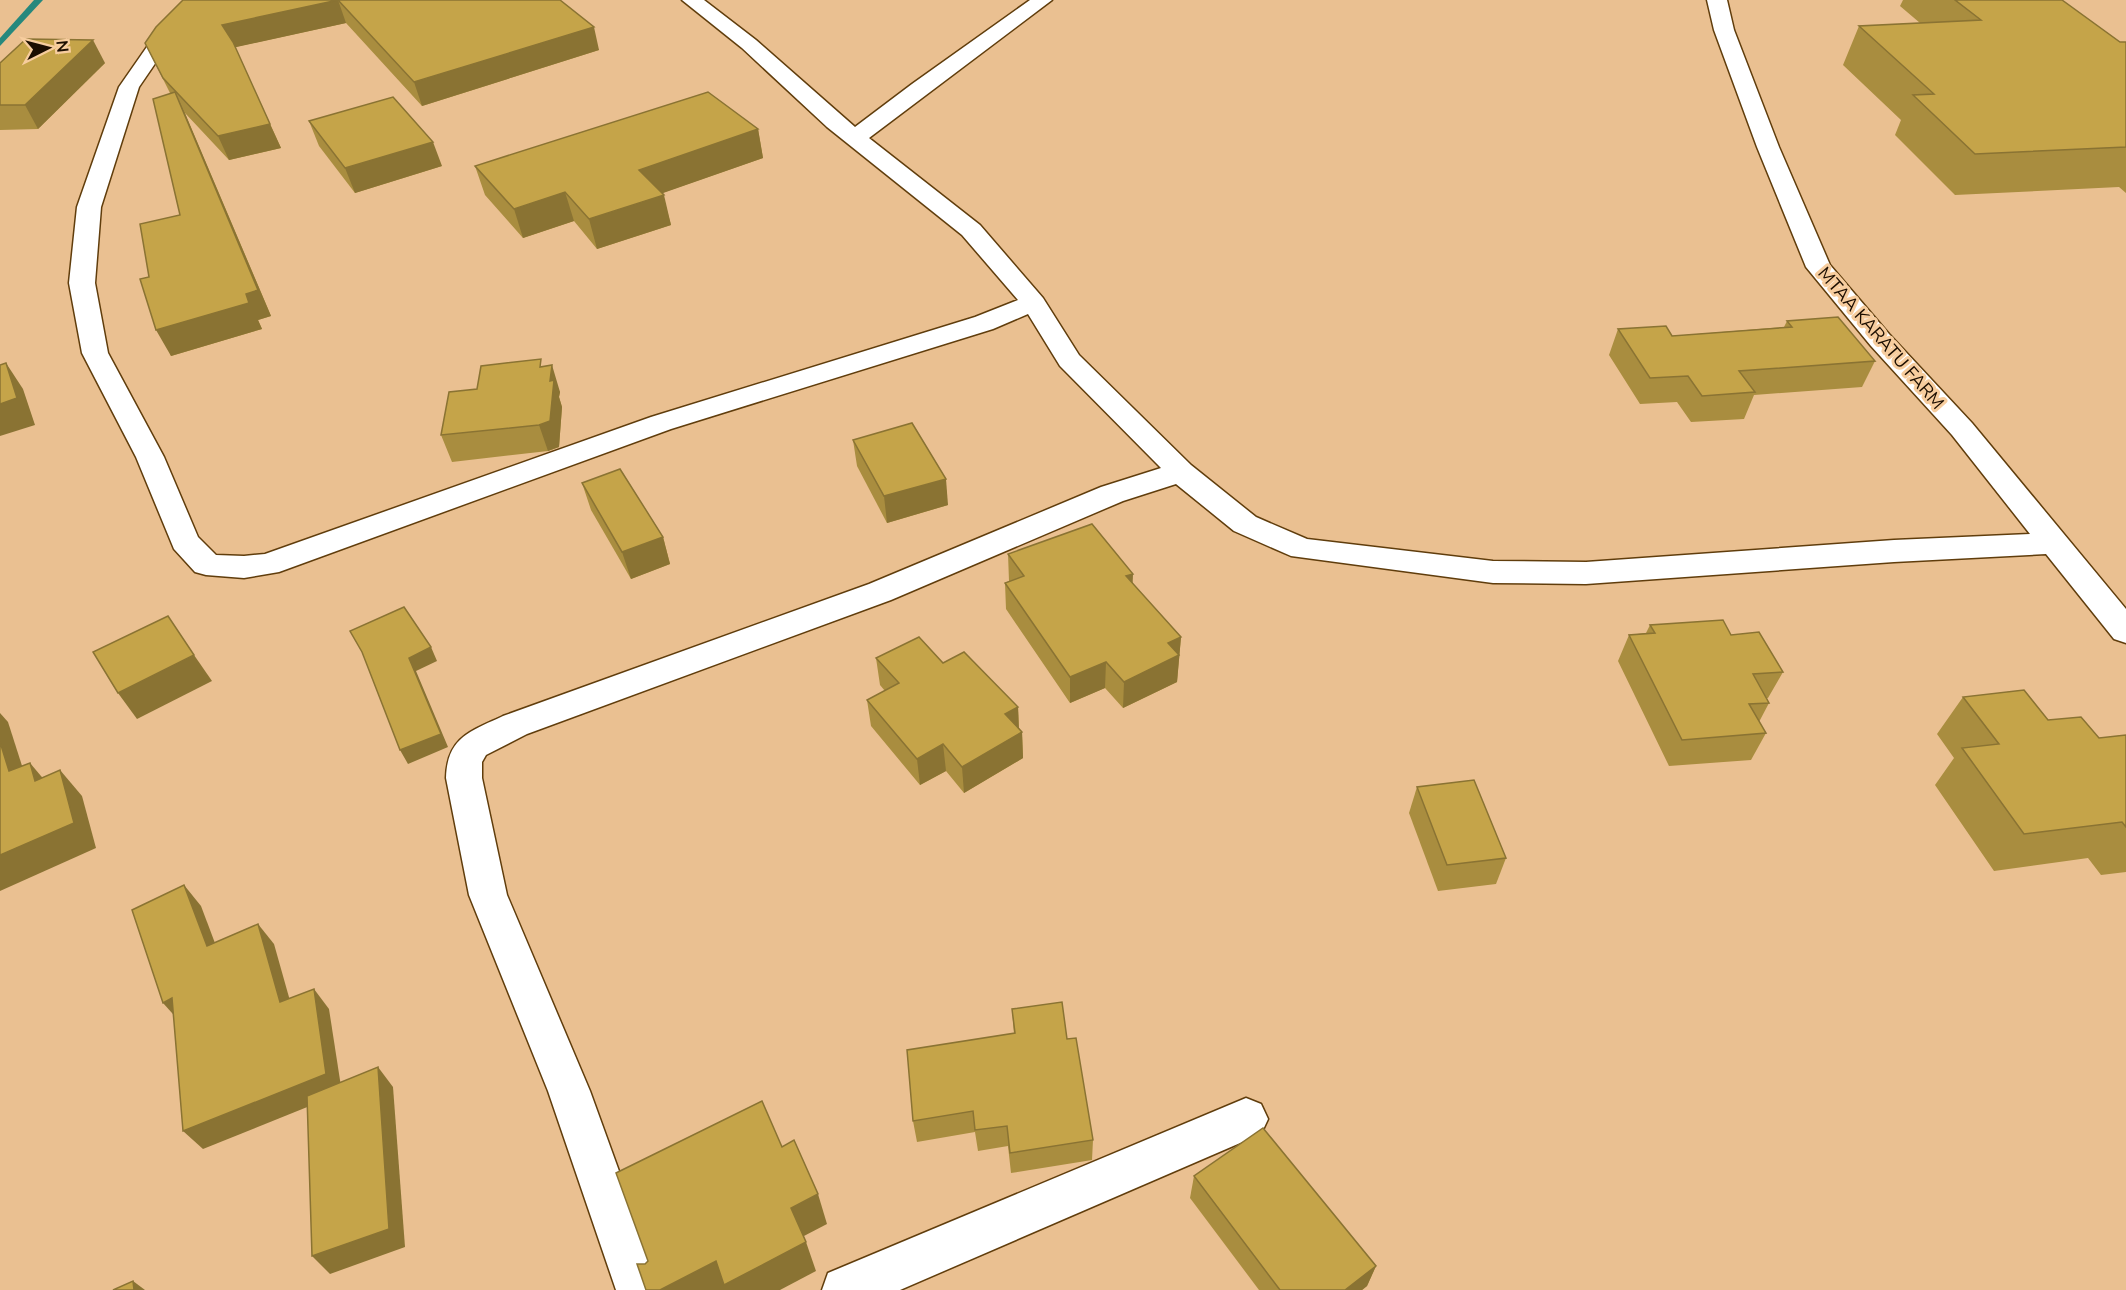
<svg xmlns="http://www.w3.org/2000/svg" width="2126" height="1290" font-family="'Nunito Sans',sans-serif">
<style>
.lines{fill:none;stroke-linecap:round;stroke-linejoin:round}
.stream{fill:#26887d;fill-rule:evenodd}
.minor-casing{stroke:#603d0c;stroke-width:3}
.minor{fill:#fff;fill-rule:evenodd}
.wall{fill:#a98d3f}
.shaded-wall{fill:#8a7333}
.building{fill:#c5a449;stroke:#8a7333;stroke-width:1.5}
.labels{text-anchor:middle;stroke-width:6;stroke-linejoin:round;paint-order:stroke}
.far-street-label{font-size:18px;fill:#1c0e00;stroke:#f7cd9e}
</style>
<rect width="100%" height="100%" fill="#eac091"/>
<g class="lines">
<path class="stream" d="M34,0h9l-43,46v-8z"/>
<defs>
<g id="minor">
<path d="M191,0h21l-47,49 -26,38 -38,120 -6,76 13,70 56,104 34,80 18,18 28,1 21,-2 386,-137 324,-100 43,-17 -56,-65 -135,-108 -85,-79 -60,-48h22l52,40 99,87 57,-43 118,-84h22l-183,138 111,87 63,73 36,57 112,110 65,52 51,22 186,22 93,1 308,-22 136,-6 -78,-99 -81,-89 -65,-79 -49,-120 -43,-117 -7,-30h20l7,30 45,117 51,118 59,69 83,89 154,186v34l-12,-4 -68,-85 -152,8 -308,22 -93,-1 -202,-27 -57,-25 -58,-47 -53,17 -232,99 -364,134 -41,21 -4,7v16l25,117 83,196 72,199h-46l-68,-199 -79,-196 -23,-117c1,-41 25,-47 57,-62l366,-132 232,-97 60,-19 -101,-102 -32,-52 -35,15 -322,100 -392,143 -35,6 -38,-3 -11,-3 -21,-23 -38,-92 -54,-104 -13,-70 8,-76 42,-120 32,-46z"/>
<path d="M1246,1098l15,6 7,15 -7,15 -361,156h-78l6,-17z"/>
</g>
</defs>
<use href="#minor" class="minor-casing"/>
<use href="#minor" class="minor"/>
</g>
<g class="wall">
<path d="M183,0h377l39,50 -177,56 -76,-83 -111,24 46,101 -52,12 -44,-47 86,203 -13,4 4,9 -91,27 -22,-79 31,-62 -10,-122 -25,-50z"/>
<path d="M1903,0h159l58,42h6v151l-7,-6 -164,8 -60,-60 6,-15 -58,-55 16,-39 61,-3 -20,-17z"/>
<path d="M0,63h105l-67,66 -38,1z"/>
<path d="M309,121l133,45 -87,27 -36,-47z"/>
<path d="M758,129l5,29 -101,35 9,32 -74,24 -23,-28 -51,17 -38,-43 -10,-29z"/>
<path d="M1787,321l88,40 -13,26 -108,8 -10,24 -53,3 -14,-20 -37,2 -31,-49 9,-26 54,7 112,-9z"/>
<path d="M543,366l17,26 -1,5 3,10 -3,40 -11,4 -96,11 -11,-27 36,-46z"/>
<path d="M853,440l95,65 -61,18 -30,-57z"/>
<path d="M582,483l81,54 7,27 -39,15 -40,-69z"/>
<path d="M1008,554l124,29 49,54 -4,45 -54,26 -18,-20 -35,15 -64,-94 -1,-26 4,-2z"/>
<path d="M1650,625l81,10 52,37 -15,26h-1l2,5 -10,19 7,11 -15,27 -82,6 -51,-105 11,-26 17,-2z"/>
<path d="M876,658l67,5 75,44 1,21 3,4 1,26 -59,35 -18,-22 -26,14 -49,-59 -4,-26 18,-9 -5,-6z"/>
<path d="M1963,697l85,23 51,18 27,-3v137l-25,3 -13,-17 -94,13 -59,-86 19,-27 -17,-24z"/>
<path d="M1417,787l89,71 -10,26 -58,7 -29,-78z"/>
<path d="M1012,1009l55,30 26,101 -1,20 -81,13 -3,-27 -30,5 -3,-19 -58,10 -4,-21 101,-87z"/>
<path d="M1194,1176l182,90 -9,20 -5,4h-103l-69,-92z"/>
</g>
<g class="shaded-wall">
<path d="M338,0l8,23 -114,25 -10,-23z"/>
<path d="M594,27l5,23 -177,56 -8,-24z"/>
<path d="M93,40l12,23 -67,66 -13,-24z"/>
<path d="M175,92l11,24 85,200 -13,4 4,9 -91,27 -15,-26 90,-36z"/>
<path d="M270,124l11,24 -52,12 -11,-24z"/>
<path d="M758,129l5,29 -117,41 -7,-29z"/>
<path d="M433,142l9,24 -87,27 -10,-25z"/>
<path d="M565,192l9,29 -51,17 -9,-29z"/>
<path d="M664,195l7,30 -74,24 -8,-30z"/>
<path d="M6,363l17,26 12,36 -35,11v-32z"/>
<path d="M552,365l8,27 -1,5 3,10 -3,40 -11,4 -9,-26 11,-44z"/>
<path d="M946,479l2,26 -61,18 -3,-27z"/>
<path d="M663,537l7,27 -39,15 -9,-27z"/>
<path d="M1133,574l-1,26 -6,-24z"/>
<path d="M1181,637l-4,45 -54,26 1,-26 44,-39z"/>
<path d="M431,647l6,14 -21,10 32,76 -40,17 -8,-14 9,-92z"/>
<path d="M194,655l18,26 -75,38 -19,-26z"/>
<path d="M1106,662l-1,26 -35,15v-26z"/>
<path d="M1018,707l1,26 -14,-19z"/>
<path d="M0,713l8,9 24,75 -23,-26 -9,-29z"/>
<path d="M1022,732l1,26 -59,35 -2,-26z"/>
<path d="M943,744l3,27 -26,14 -3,-26z"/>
<path d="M30,763l22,26 -17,-8z"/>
<path d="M60,770l22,26 14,52 -96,43v-36z"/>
<path d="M184,885l17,21 23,61 -17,-21z"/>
<path d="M258,924l16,20 22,78 -16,-20z"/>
<path d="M314,989l15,20 13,84 -139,56 -20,-18z"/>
<path d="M172,998l9,25 -18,-20z"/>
<path d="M378,1067l15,20 12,160 -75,27 -18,-18z"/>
<path d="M818,1194l9,30 -25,13 -11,-29z"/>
<path d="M806,1242l10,29 -36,19h-120l56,-29z"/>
<path d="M1376,1266l-9,20 -5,4h-17z"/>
<path d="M133,1281l12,9h-11z"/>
</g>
<g class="building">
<path d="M183,0h377l34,27 -180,55 -76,-82 -116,25 11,17 37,82 -52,12 -55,-58 -18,-35 11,-16z"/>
<path d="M1955,0h107l58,42h6v105l-151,7 -62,-59 21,-1 -75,-68 122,-6z"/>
<path d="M26,39l67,1 -68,65h-25v-42z"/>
<path d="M175,92l83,198 -12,4 3,9 -93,27 -16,-51 9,-2 -9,-53 40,-9 -27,-116z"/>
<path d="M708,92l50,37 -119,41 25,25 -75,24 -24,-27 -51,17 -39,-43z"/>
<path d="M393,97l40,45 -88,26 -36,-47z"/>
<path d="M1838,317l37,44 -136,10 16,21 -53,4 -14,-20 -38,2 -32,-49 48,-3 6,10 120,-9 -5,-6z"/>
<path d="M541,359l-1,8 12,-2 -2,16 4,-1 -4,41 -11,4 -98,10 8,-43 28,-3 4,-23z"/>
<path d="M6,363l11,35 -17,6v-39z"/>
<path d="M912,423l34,56 -62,17 -31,-56z"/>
<path d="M620,469l43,68 -41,15 -40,-69z"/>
<path d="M1092,524l41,50 -7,2 55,61 -13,6 11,12 -55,27 -18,-20 -36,15 -65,-94 19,-7 -16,-22z"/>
<path d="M404,607l27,40 -22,11 32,76 -41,16 -38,-98 -12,-21z"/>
<path d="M168,616l26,39 -76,38 -25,-41z"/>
<path d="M1723,620l8,15 28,-3 24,40 -30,2 16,29 -20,1 17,29 -84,7 -53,-105 26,-2 -5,-8z"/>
<path d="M919,637l24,26 21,-11 54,55 -13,7 17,18 -60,35 -19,-23 -26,15 -50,-59 32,-17 -23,-25z"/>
<path d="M2024,690l24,30 33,-3 18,21 27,-3v92l-4,-5 -98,12 -62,-86 37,-4 -36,-47z"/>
<path d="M0,742l9,29 21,-8 5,18 25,-11 14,53 -74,32z"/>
<path d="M1474,780l32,78 -59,7 -30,-78z"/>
<path d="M184,885l23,61 51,-22 22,78 34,-13 12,85 -143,57 -11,-133 -9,5 -31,-93z"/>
<path d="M1062,1002l5,37 9,-1 17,102 -83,13 -3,-27 -32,4 -2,-19 -60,10 -6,-71 108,-17 -3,-24z"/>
<path d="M378,1067l11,162 -77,27 -5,-160z"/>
<path d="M762,1101l20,46 12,-7 24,54 -27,14 15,34 -82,43 -8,-24 -56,29h-14l-9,-26h8l3,-3 -32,-88z"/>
<path d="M1263,1128l113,138 -31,24h-65l-86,-114z"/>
<path d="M133,1281l1,9h-21z"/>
</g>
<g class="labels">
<g class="far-street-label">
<text transform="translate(1881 338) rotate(49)" y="6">MTAA KARATU FARM</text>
</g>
</g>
<g transform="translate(48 48) rotate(84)" stroke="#f7cd9e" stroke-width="4.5" paint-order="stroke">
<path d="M0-4.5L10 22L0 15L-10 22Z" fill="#1c0e00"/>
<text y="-9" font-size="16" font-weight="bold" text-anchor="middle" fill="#1c0e00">N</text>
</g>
</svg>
